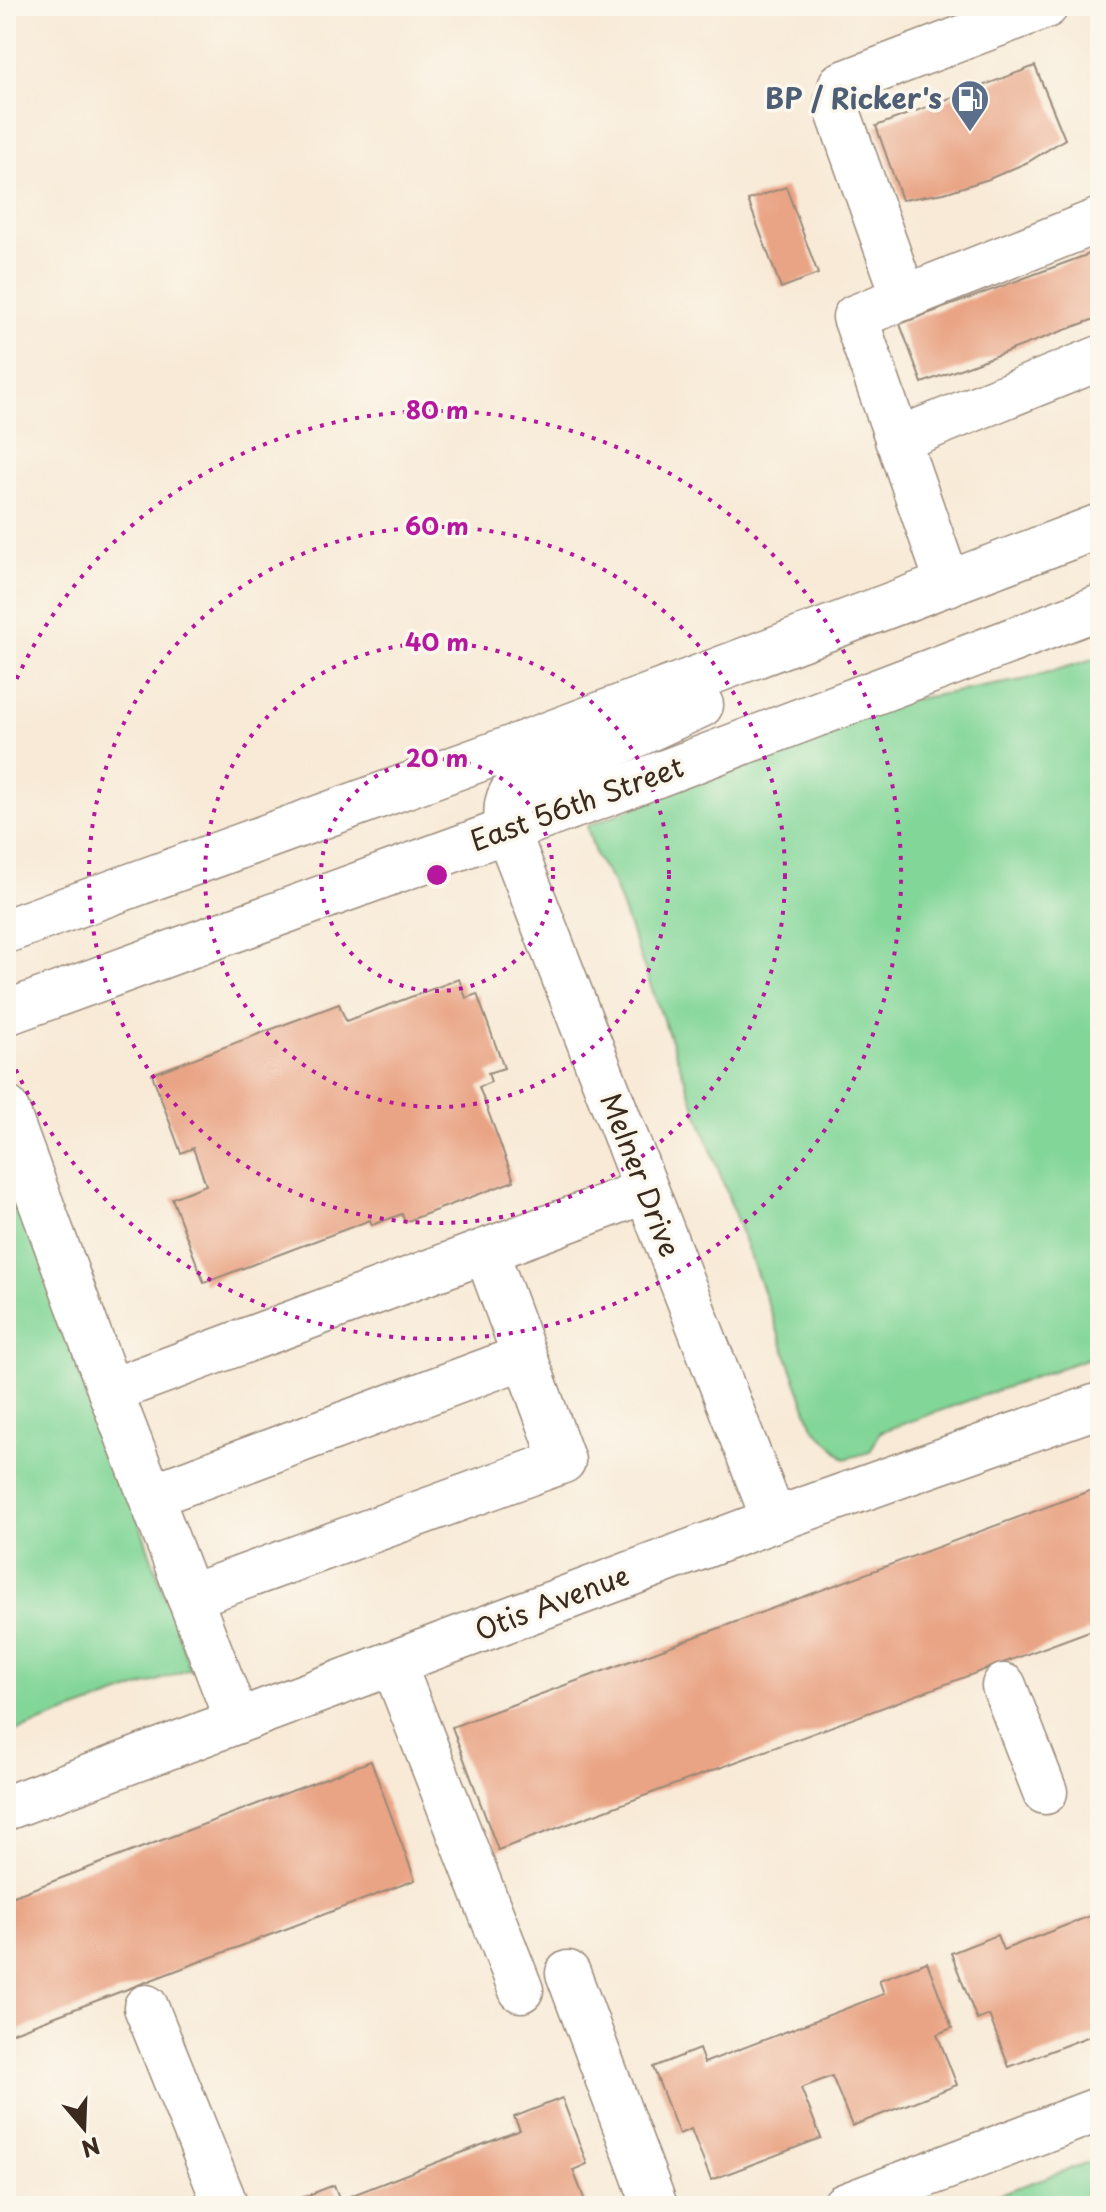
<svg xmlns="http://www.w3.org/2000/svg" width="1106" height="2212" font-family="'Playpen Sans',sans-serif">
<style>
.green{fill:#82d698;stroke:#5e805b;stroke-width:2}
.building{fill:#e9a485}
.lines{fill:none;stroke-linecap:round;stroke-linejoin:round}
.minor-casing{stroke:#9a8a7a;stroke-width:47}
.major-casing{stroke:#9a8a7a;stroke-width:47}
.minor{stroke:#fff;stroke-width:44}
.major{stroke:#fff;stroke-width:44}
.ring{fill:none;stroke:#b5179e;stroke-width:4;stroke-dasharray:4 8}
.labels{text-anchor:middle;stroke-width:7;stroke-linejoin:round;paint-order:stroke}
.service-label{font-size:28px;font-weight:bold;fill:#4e5e75;stroke:#fbf7ec;text-anchor:end}
.street-label{font-size:28px;fill:#3b2a1e;stroke:#fbf7ec}
.centre{fill:#b5179e;stroke:#fbf7ec;stroke-width:4}
.ring-label{font-size:24px;text-anchor:middle;font-weight:bold;fill:#b5179e;stroke:#fbf7ec;stroke-width:7;stroke-linejoin:round;paint-order:stroke}
</style>
<rect width="100%" height="100%" fill="#fbf7ec"/>
<filter id="ink" filterUnits="userSpaceOnUse"><feTurbulence type="fractalNoise" baseFrequency=".0125" numOctaves="2"/><feDisplacementMap in="SourceGraphic" scale="16" xChannelSelector="R" yChannelSelector="G"/><feConvolveMatrix kernelMatrix="1 2 1 2 8 2 1 2 1" color-interpolation-filters="sRGB"/></filter>
<filter id="wash" filterUnits="userSpaceOnUse"><feTurbulence type="fractalNoise" baseFrequency=".006" numOctaves="4" result="noise"/><feDisplacementMap in="SourceGraphic" scale="32" xChannelSelector="R" yChannelSelector="G"/><feGaussianBlur stdDeviation="1.8" result="paint"/><feColorMatrix in="noise" values="0 0 0 0 0 0 0 0 0 0 0 0 0 0 0 0 0 1.4 0 .05"/><feComposite in="paint" operator="in"/></filter>
<g filter="url(#wash)">
<rect width="100%" height="100%" fill="#f8ead7"/>
<g class="green">
<path d="M1100,657v697l-220,78 -10,20 -25,7 -32,-32 -200,-544 -17,-26 -9,-31 317,-125 118,-21z"/>
<path d="M6,1138l184,531 -184,66z"/>
<path d="M1100,2158v48h-134z"/>
</g>
<g id="blocks">
<g class="building">
<path d="M588,6h32l-28,10z"/>
<path d="M1035,66l30,73 -37,23 -39,17 -45,14 -42,7 -26,-74z"/>
<path d="M786,187l32,87 -37,14 -33,-88z"/>
<path d="M1100,250v67l-178,66 -22,-59z"/>
<path d="M459,979l7,19 11,-4 27,74 -16,5 3,9 -12,5 35,94 -109,41 -3,-8 -30,11 -2,-5 -166,63 -32,-85 34,-13 -13,-37 -12,5 -29,-79 187,-70 7,17z"/>
<path d="M1100,1487v140l-602,223 -46,-123z"/>
<path d="M371,1761l44,119 -409,155v-136z"/>
<path d="M1100,1912v120l-91,35 -20,-52 -12,5 -26,-67 46,-18 6,15z"/>
<path d="M927,1962l25,66 -15,6 20,51 -105,41 -20,-50 -31,12 20,50 -110,42 -20,-51 -12,5 -26,-67 46,-18 5,14 180,-69 -5,-14z"/>
<path d="M562,2098l25,66 -14,6 14,36h-297l-2,-3 46,-18 6,15 180,-70 -6,-13z"/>
</g>
</g>
</g>
<g filter="url(#ink)">
<use href="#blocks" fill-opacity="0" stroke="#9a8a7a" stroke-width="2"/>
<g class="lines">
<defs>
<g id="minor">
<path d="M904,297l-68,-191 5,-22 205,-78"/>
<path d="M897,440l203,-82"/>
<path d="M948,584l-93,-267 245,-97"/>
<path d="M507,830l267,690"/>
<path d="M6,1108l104,283"/>
<path d="M151,1496l372,-139"/>
<path d="M189,1597l374,-136 -77,-210"/>
<path d="M393,1663l128,327"/>
<path d="M1004,1686l41,106"/>
<path d="M237,1721l-127,-330 536,-200"/>
<path d="M6,1808l768,-288 326,-115"/>
<path d="M568,1973l87,233"/>
<path d="M146,2007l80,199"/>
<path d="M844,2206l256,-97"/>
</g>
<g id="major">
<path d="M507,830c-1,-19 -3,-32 11,-45l105,-44 78,-36"/>
<path d="M6,931l505,-183 589,-222"/>
<path d="M6,1013l601,-219 493,-187"/>
</g>
</defs>
<use href="#minor" class="minor-casing"/>
<use href="#major" class="major-casing"/>
<use href="#minor" class="minor"/>
<use href="#major" class="major"/>
</g>
</g>
<g class="ring">
<circle cx="437" cy="875" r="116"/>
<circle cx="437" cy="875" r="232"/>
<circle cx="437" cy="875" r="348"/>
<path d="M7 701A464 464 0 1 1 7 1049"/>
</g>
<defs>
<symbol id="fuel-pin" viewBox="-11 -11 22 30"><path d="M0 17L-7.5 6A9.5 9.5 0 1 1 7.5 6Z" fill="#5c6f8a" stroke="#fbf7ec"/><path d="M-5.5-6h7V0h2V4h1.3V-2.5L3-4.5l.8-.8L6-3V5H2.5V1h-1V6h-7ZM-4.2-4.7v3.2H.2V-4.7Z" fill="#fff"/></symbol>
</defs>
<g fill-rule="evenodd">
<use href="#fuel-pin" x="948" y="77" width="44" height="60"/>
</g>
<g class="labels">
<g class="service-label">
<text x="942" y="109">BP / Ricker's</text>
</g>
<g class="street-label">
<text transform="translate(577 804) rotate(-20)" y="10">East 56th Street</text>
<text transform="translate(640 1175) rotate(69)" y="10">Melner Drive</text>
<text transform="translate(552 1603) rotate(-21)" y="10">Otis Avenue</text>
</g>
</g>
<circle cx="437" cy="875" r="12" class="centre"/>
<g class="ring-label">
<text x="437" y="419">80 m</text>
<text x="437" y="535">60 m</text>
<text x="437" y="651">40 m</text>
<text x="437" y="767">20 m</text>
</g>
<rect width="1106" height="2212" fill="none" stroke="#fbf7ec" stroke-width="32"/>
<g transform="translate(84 2128) rotate(161)" stroke="#fbf7ec" stroke-width="6" paint-order="stroke">
<path d="M0-6L14 30L0 20L-14 30Z" fill="#3b2a1e"/>
<text y="-12" font-size="22" font-weight="bold" text-anchor="middle" fill="#3b2a1e">N</text>
</g>
</svg>
